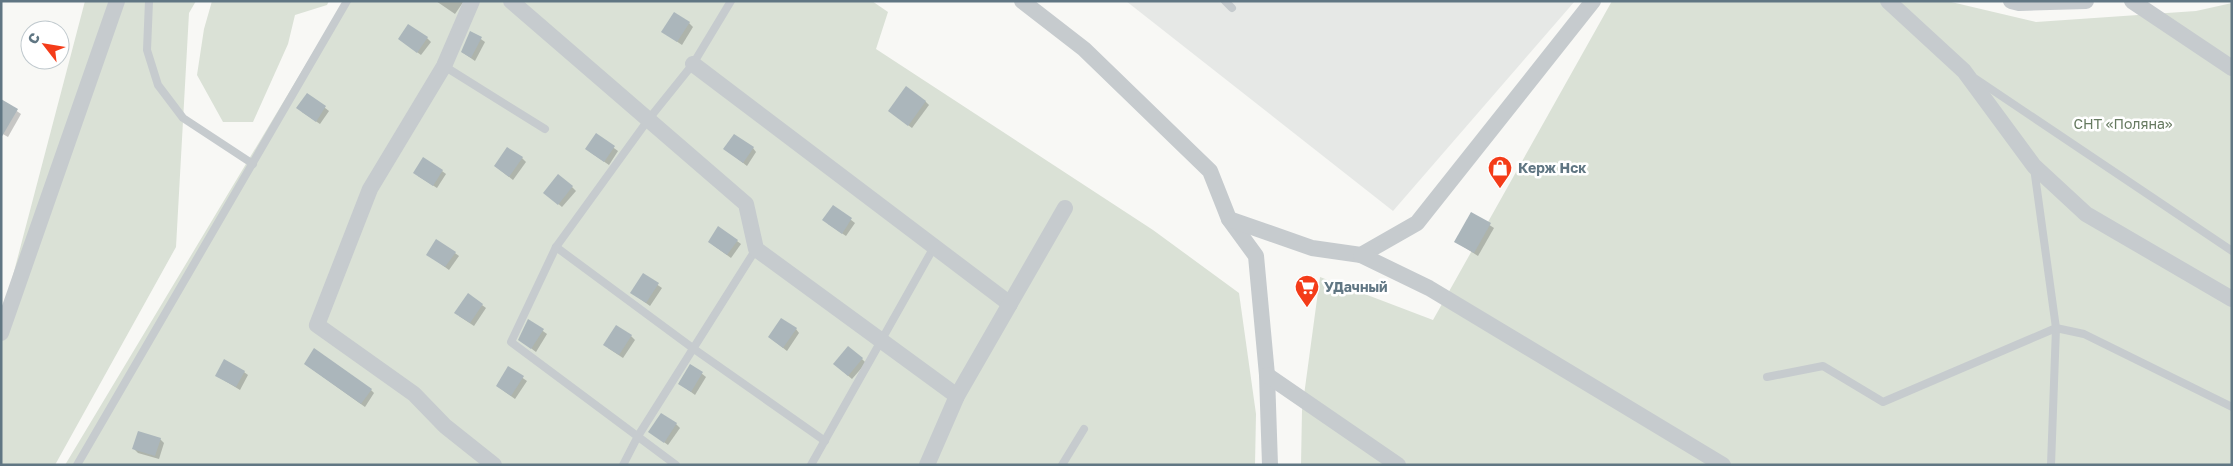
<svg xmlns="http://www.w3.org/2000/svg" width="2233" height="466" font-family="'Golos Text',sans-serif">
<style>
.built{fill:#e6e8e6}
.green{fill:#dae1d6}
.shadow{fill:#0003}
.building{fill:#abb6bb}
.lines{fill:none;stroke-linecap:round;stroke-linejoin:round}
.service{stroke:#c6cbce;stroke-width:8}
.minor{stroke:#c6cbce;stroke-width:16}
.labels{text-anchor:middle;stroke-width:5;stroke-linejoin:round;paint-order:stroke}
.park-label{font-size:14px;fill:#667a60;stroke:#fff}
.poi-label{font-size:14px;font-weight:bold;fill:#607683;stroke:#fff;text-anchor:start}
</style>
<rect width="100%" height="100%" fill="#f8f8f5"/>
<path class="built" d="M1126,1h449l-182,210z"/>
<g class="green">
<path d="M85,1h111l-7,12 -13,234 -121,218h-54v-144z"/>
<path d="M212,1h117l-2,4 -32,10 -7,29 -35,78h-30l-26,-47 7,-46z"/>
<path d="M344,1h528l16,11 -12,37 277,181 86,63 17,121 -1,51h-1190z"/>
<path d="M1612,1h335l89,21 160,-11 36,-8v462h-931l1,-55 18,-133 113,43z"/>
</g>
<g class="shadow">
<path d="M436,1h28l-9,13z"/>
<path d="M689,23l4,4 -11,18 -19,-13z"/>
<path d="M471,32l14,10 -10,19 -13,-9z"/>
<path d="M427,38l4,4 -10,13 -22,-16z"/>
<path d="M307,94l22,17 -9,13 -18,-12z"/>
<path d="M1,100l20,14 -13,23 -7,-4z"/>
<path d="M925,101l4,4 -17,23 -23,-17z"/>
<path d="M596,135l22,16 -9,14 -19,-13z"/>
<path d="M753,148l3,4 -9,14 -22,-17z"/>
<path d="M522,158l4,4 -13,18 -18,-14z"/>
<path d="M442,171l4,3 -9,14 -19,-12z"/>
<path d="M572,187l4,4 -14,16 -13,-11z"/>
<path d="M833,206l22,17 -9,13 -18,-12z"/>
<path d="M1471,213l23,15 -16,28 -22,-14z"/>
<path d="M737,241l4,3 -10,14 -18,-13z"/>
<path d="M455,253l4,3 -10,14 -22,-16z"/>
<path d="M643,275l19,13 -12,18 -18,-13z"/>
<path d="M482,305l4,3 -12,18 -15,-10z"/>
<path d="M529,321l18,13 -11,18 -16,-12z"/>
<path d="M796,329l3,4 -12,18 -18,-14z"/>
<path d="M631,336l4,4 -12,18 -15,-10z"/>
<path d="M862,359l4,4 -14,16 -13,-11z"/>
<path d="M305,364l66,26 3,3 -9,14z"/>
<path d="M691,365l15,12 -11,18 -16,-12z"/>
<path d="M508,368l19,13 -12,18 -18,-13z"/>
<path d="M244,372l4,3 -8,15 -23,-14z"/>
<path d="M676,424l4,4 -12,17 -18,-13z"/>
<path d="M160,439l4,4 -5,16 -21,-6 -4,-4z"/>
</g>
<g class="building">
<path d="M674,12l16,10 -13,20 -16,-10z"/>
<path d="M408,24l20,13 -11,16 -19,-14z"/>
<path d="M470,31l12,6 -11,21 -10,-6z"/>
<path d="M906,86l20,15 -18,25 -20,-15z"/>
<path d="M307,93l19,13 -10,16 -20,-14z"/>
<path d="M1,99l17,10 -17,29z"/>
<path d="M596,133l19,13 -11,16 -19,-13z"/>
<path d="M734,134l20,13 -11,16 -20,-14z"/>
<path d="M507,147l16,10 -14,20 -15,-11z"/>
<path d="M423,157l20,13 -10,16 -20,-13z"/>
<path d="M558,174l15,12 -15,19 -15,-12z"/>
<path d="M833,205l19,13 -10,16 -20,-14z"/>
<path d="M1471,212l20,11 -17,30 -20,-11z"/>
<path d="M718,226l20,14 -11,15 -19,-13z"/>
<path d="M436,239l20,13 -11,15 -19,-12z"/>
<path d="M643,273l16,10 -13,20 -16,-10z"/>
<path d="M468,293l15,11 -13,19 -16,-10z"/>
<path d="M781,318l16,10 -14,20 -15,-11z"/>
<path d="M528,319l16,10 -13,20 -13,-9z"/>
<path d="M616,325l16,10 -13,20 -16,-10z"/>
<path d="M848,346l15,12 -15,18 -15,-12z"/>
<path d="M314,348l58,41 -11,15 -57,-40z"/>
<path d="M224,359l21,12 -9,16 -21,-11z"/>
<path d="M690,364l13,8 -12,20 -13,-8z"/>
<path d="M508,366l16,10 -13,20 -15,-10z"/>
<path d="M661,413l16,10 -13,20 -16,-11z"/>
<path d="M138,431l23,7 -6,18 -23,-7z"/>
</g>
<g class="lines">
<g class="service">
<path d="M149,1l-2,49 11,35 25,33 70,46"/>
<path d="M1225,1l7,7"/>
<path d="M444,66l101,63"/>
<path d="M1976,79l256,172"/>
<path d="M2034,168l22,160 -5,137"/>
<path d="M556,247l138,102 131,92"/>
<path d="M1767,377l56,-11 60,36 173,-74 28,6 148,73"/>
<path d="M77,465l270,-464"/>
<path d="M623,465l15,-29 118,-187"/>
<path d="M676,465l-165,-123 45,-95 92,-127 45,-56 38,-63"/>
<path d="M811,465l123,-218"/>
<path d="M1062,465l22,-36"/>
</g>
<g class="minor">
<path d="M472,1l-28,65 -74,123 -53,136 97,69 31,32 49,39"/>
<path d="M511,1l235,203 10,45 201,147"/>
<path d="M1022,1l62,48 126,122 19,48 27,37 11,119 3,90"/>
<path d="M1888,1l76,70 70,95 52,48 146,85"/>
<path d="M2011,1l8,2 67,-2"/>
<path d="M2132,1l100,67"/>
<path d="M693,64l317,240"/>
<path d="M1229,219l83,29 49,7 56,-32 176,-222"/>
<path d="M1361,255l68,33 294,177"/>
<path d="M1,333l116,-332"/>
<path d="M1267,375l131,90"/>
<path d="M927,465l30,-69 108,-188"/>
</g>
</g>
<defs>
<symbol id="shop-pin" viewBox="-11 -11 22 30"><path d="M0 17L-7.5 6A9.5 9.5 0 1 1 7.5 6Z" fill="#f43c19" stroke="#fff"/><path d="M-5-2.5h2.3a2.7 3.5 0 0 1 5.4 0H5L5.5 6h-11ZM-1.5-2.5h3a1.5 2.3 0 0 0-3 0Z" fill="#fff"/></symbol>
<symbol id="supermarket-pin" viewBox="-11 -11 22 30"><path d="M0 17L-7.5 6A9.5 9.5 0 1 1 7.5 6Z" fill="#f43c19" stroke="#fff"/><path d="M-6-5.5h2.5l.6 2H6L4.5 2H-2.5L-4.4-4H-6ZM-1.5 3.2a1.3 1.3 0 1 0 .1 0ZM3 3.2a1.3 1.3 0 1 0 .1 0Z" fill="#fff"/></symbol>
</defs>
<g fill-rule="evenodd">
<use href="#shop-pin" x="1486" y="154" width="28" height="38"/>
<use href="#supermarket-pin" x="1293" y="273" width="28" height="38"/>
</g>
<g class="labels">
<g class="park-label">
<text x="2123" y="129">СНТ «Поляна»</text>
</g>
<g class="poi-label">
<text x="1518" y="173">Керж Нск</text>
<text x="1324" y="292">УДачный</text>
</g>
</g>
<rect width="2233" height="466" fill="none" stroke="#607683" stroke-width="5"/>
<g transform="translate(45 45) rotate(301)"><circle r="24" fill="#ffffff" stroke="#bfc8cd"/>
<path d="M0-4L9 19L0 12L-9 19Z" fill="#f43c19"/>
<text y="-8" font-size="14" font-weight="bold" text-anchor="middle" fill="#607683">С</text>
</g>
</svg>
